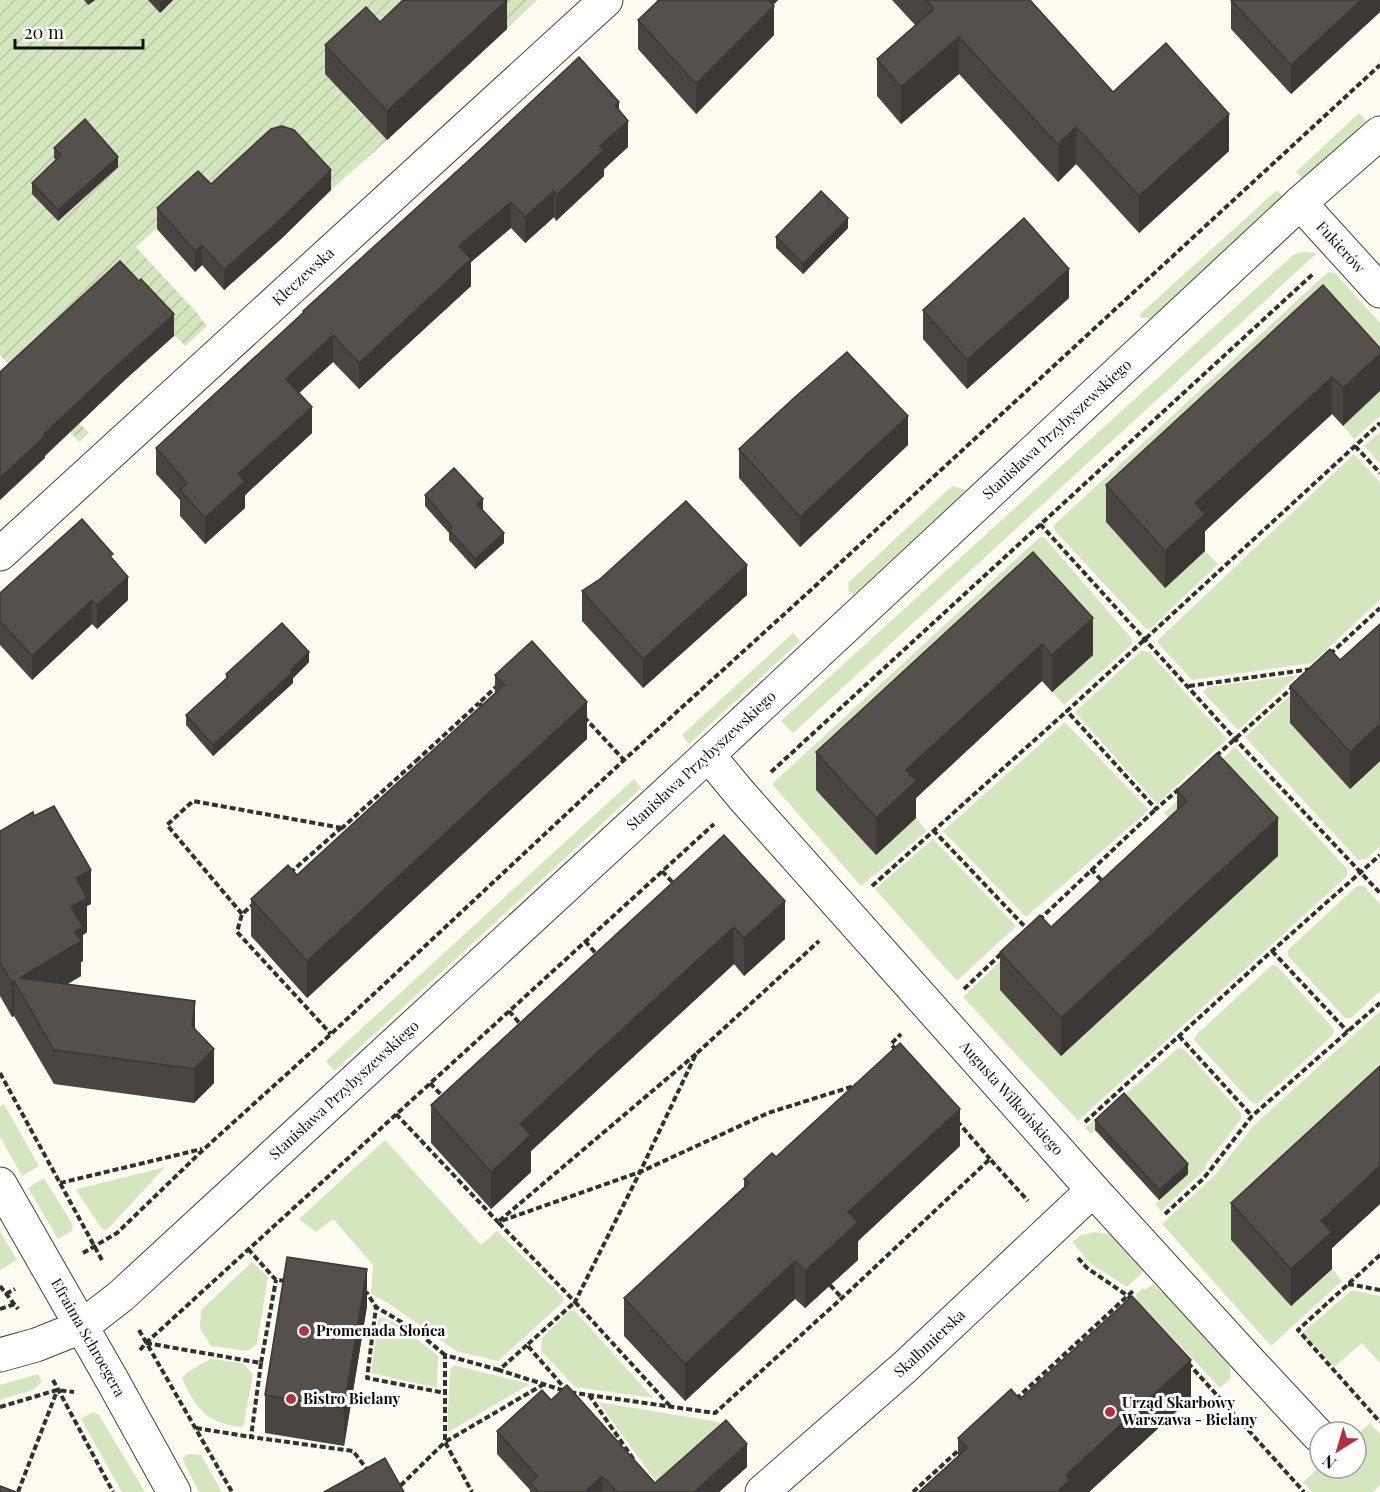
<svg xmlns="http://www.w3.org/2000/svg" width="1380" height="1492" font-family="'Playfair Display',serif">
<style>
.grass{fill:#d4e6bd}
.garden{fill:url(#garden-furrows)}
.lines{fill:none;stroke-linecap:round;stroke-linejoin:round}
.minor-casing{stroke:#424242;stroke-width:35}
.path{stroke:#313131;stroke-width:4;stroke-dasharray:6 3;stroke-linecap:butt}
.minor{stroke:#fff;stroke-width:33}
.wall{fill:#4a4541}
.shaded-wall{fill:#3c3835}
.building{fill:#56504c;stroke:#3c3835;stroke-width:1.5}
.poi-dot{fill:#b4313b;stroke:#fff;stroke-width:2}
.labels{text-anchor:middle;stroke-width:6;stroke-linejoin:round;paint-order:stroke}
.street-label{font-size:15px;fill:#0f0f0f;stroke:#fff}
.poi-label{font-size:15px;font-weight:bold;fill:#0f0f0f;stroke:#fff;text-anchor:start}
</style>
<defs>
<pattern id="garden-furrows" width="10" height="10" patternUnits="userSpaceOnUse" patternTransform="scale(1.5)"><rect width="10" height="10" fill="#d4e6bd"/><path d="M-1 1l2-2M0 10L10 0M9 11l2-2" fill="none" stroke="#b5c4a1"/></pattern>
</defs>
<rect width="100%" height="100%" fill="#fefbf1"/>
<g class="grass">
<path d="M1359,113l7,8 -60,57h-4l-6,-6z"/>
<path d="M1277,190l7,8 -134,122 -2,-2h-7l-2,-3z"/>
<path d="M1301,252l16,1 -524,480 -12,-12 512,-466z"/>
<path d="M1328,272l7,1 45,50v62l-274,137 59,66 40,-37 13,13 -68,65h-4l-91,-98 -1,-6z"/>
<path d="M1380,391v25l-26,23 -11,-13z"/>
<path d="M1380,432v32l-16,-18z"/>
<path d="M1354,454l26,28v118l-68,63 -120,17 -34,-37v-3z"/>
<path d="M952,486l14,4 -112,104 -5,-2 -1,-9z"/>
<path d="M1040,537h4l88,102v5l-68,61 -12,-13 40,-37 -276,134 60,66 40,-37 11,13 -66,55 -89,-102z"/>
<path d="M793,633l7,8 -111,103 -7,-9z"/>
<path d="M1141,651l8,1 78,87 -70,65 -82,-92z"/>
<path d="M1316,671l64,90v85l-14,13 -8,1 -113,-123z"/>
<path d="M1298,675l-60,55 -35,-38 5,-5z"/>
<path d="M1065,722l84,88 -123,107 -83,-86z"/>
<path d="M1235,747l112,122v7l-269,245 -115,-124 63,-60 35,118 217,-199 -101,-28 -13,-15z"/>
<path d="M634,779l7,9 -307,283 -8,-10z"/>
<path d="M933,839l83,87 -59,55 -82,-92z"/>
<path d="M1357,886h7l16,18v87l-29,27h-6l-57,-62v-6z"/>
<path d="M1272,965l5,1 57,63 -1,6 -76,69 -5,-1 -58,-63 2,-5z"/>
<path d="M1380,1011v93l-89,202 41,-37 10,12 -71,65 -109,-122 52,-48 39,-50z"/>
<path d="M1178,1048l6,1 57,64v6l-34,44 -2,6 -44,42 -6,-7 32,-30 -63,-70 -33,30 -6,-6 37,-33 5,-2z"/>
<path d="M4,1104l35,62 -17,10 -22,-39v-31z"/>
<path d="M385,1140l96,105 16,-14 66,66v5l-65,59 -42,-10 -68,-48 -17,-9 2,-29 -40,-46 -17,13 -17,-13z"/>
<path d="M165,1167l-58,63 -5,-1 -26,-39 5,-2z"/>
<path d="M44,1178l29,47 -1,6 -14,8 -30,-51z"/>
<path d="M0,1231l17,29 -17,10z"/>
<path d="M1095,1232l14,2 12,9 25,26 -19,18 -36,-23 -19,-22 9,-7z"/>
<path d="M252,1262l16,15 -11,67 -10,7 -36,-5 -11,-18 1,-18z"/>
<path d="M1153,1284l9,8 3,-2 64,73 2,15 -11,10 -83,-88 -1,-6 7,-6 2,2z"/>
<path d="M1352,1290l28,6v67l-18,-20 -28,24 -31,-35z"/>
<path d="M574,1310l79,88 -78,-11 -34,-36 1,-13 27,-27z"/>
<path d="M382,1317l19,9 37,30 -1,32 -66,-15 7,-53z"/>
<path d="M210,1359l33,4 10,11 -9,50 -2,3c-34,-3 -47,-18 -60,-49l6,-6z"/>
<path d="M454,1365l76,19 -83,49 3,-63z"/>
<path d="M38,1374l4,8 -9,8 -33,10v-15z"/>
<path d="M598,1402l120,20 14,13 -34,32 23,25h-57z"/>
<path d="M93,1412l6,3 46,77h-23l-41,-73z"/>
<path d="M1370,1423l10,11v51l-7,7h-61l-9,-10 17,-15 36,1v-32z"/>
<path d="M189,1454l12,1 21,37h-23l-15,-29 -1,-4 3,-4z"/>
</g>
<g class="garden">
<path d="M0,0h434l-108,74 36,41h1l24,25 -56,50 -34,-36 -44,13 -55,24 -62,56 61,66 10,13 -22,20 -44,-44 -62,121 10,10 -10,9 -79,-87z"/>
<path d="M478,0h59l-30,29 -25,-27z"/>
</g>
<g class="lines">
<defs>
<g id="minor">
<path id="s1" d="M1300,203l80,88"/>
<path id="s2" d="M0,554l606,-554"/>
<path id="s3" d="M708,755l35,42 350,393 157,172 68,73"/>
<path id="s4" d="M0,1184l111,194 63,114"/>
<path id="s5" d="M0,1355l36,-10 45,-18 40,-31 587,-541 592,-552 80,-70"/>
<path id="s6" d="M762,1492l144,-126 187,-176"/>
</g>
</defs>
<use href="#minor" class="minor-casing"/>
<g class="path">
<path d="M1355,446l25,27"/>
<path d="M1040,524l195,215 145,154"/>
<path d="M1330,654l50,-46"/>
<path d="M1189,686l123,-17"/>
<path d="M483,708l-4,-5 18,-17"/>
<path d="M584,717l40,43"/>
<path d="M1216,756l77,-69"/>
<path d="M416,761l63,-58"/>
<path d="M771,772l542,-498"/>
<path d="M1179,789l-23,20 -89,-98 313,-288"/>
<path d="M343,829l-1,-1 74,-67"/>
<path d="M933,830l95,100"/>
<path d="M1091,869l13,14"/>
<path d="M662,871l13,14"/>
<path d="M290,873l51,-45"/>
<path d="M872,886l195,-175"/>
<path d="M255,903l-13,11 -5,18 94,102"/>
<path d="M242,914l-75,-89 26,-24 149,27"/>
<path d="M1039,920l117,-111"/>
<path d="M585,941l13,15"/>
<path d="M1272,951l76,81"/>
<path d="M964,989l38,-36"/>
<path d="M509,1011l13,15"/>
<path d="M1179,1036l73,80"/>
<path d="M896,1050l-5,-6 10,-10"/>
<path d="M696,1054l-198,168 77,80 65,-130 56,-118 123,-113"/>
<path d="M0,1073l103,189"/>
<path d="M430,1083l14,15"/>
<path d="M396,1114l102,108 142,-50 128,-59 89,-28"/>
<path d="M957,1121l33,38"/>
<path d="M1085,1122l187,-171 108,-96"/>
<path d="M60,1183l142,-34"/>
<path d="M1165,1214l39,-36 48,-62 128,-113"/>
<path d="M248,1249l28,31 11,1"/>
<path d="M83,1253l34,-20 87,-84 127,-115 293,-274 189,-172 567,-523"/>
<path d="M1380,1255l-82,75 82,92"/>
<path d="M1078,1258l9,10 41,28 5,5"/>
<path d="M1348,1284l32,6"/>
<path d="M830,1285l12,13"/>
<path d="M0,1286l18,23"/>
<path d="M363,1292l4,1 9,14"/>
<path d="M6,1294l9,-5"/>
<path d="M0,1309l15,-5"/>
<path d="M139,1330l93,162"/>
<path d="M146,1343l115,20 15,-83"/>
<path d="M527,1345l-28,25 66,21"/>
<path d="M140,1350l6,-7 568,-519"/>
<path d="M445,1355l-30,-25 -39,-23 -9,71 78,15"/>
<path d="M261,1363l-10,74 102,14 16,21"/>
<path d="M1188,1363l116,129"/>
<path d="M499,1370l-54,-15v87l99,-58"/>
<path d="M53,1380l60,112"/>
<path d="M589,1395l45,65"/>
<path d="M1016,1399l118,-109"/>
<path d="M670,1406l-95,-104 -48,43 41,47 147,21 127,-115 148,-139 38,42"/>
<path d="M0,1407l57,-17 17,2"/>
<path d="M196,1428l55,9"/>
<path d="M18,1492l39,-101"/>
<path d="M394,1492l51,-50 27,50"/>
<path d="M913,1492l48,-44"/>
</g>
<use href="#minor" class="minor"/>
</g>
<g class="wall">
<path d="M84,0h11l-7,5z"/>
<path d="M148,0h25l-13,13z"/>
<path d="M507,0v29l-120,111 -62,-66v-29l55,-23z"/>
<path d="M657,0h121l-5,5 1,30 -78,79 -58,-65v-29l19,-18z"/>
<path d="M892,0h138l83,92 116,59 -90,82 -63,-69 -18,18 -99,-108 -58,50 -24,-28v-37l38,-34z"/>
<path d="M1231,0h149v12l-89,82 -60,-65z"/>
<path d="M619,110l9,37 -24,22v7l-48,45 -2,-4 -29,26 -14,-15 -40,34v24l-112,103 -26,-27 -34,31 13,40 -67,62v13l-40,36 -25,-28v-16l-24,-26v-26l147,-135v-2z"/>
<path d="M54,148l64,19 -60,54 -26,-27v-11l24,-23 -2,-2z"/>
<path d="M211,184l120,6 -50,49 -57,51 -22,-25 -7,7 -38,-43v-21z"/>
<path d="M848,228l-45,46 -27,-26v-11z"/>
<path d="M1069,298l-102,91 -44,-50v-29z"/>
<path d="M1380,348l-37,78 -11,-12 -127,117v20l-40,37 -59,-66v-37z"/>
<path d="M908,445l-108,102 -61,-69v-29z"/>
<path d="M425,495l58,15 21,33 -29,26 -26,-29v-7l-24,-27z"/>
<path d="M1033,552l60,103 -41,37 -10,-11 -126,117v20l-40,37 -60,-65v-38z"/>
<path d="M113,560l15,40 -31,29 -5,-5 -60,56 -32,-35v-52z"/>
<path d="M582,591l165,4 -104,93 -61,-67z"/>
<path d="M1380,624v137l-30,28 -60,-66v-37l50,-26z"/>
<path d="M309,662l-16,16v5l-80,73 -27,-31v-10l40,-36v-5z"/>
<path d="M495,675l92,64 -280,259 -56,-62v-37l46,-24 198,-182z"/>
<path d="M1177,790l101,66 -217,200 -61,-66v-38l51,-25 126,-116z"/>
<path d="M34,816l57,88 -4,2v26l-4,3v26l-2,1v14l-14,8 128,46 19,53 -20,20 -140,-19 -40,-68 -2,1 -12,-21v-165z"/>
<path d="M724,835l61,104 -41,37 -10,-12 -66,61 -137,126v21l-40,37 -60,-66v-38z"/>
<path d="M1380,1066v138l-48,44v21l-41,37 -60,-66v-37z"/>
<path d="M1095,1120l93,54 -29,26 -64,-70z"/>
<path d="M960,1146l-102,95v19l-53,48 -10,-9 -110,102 -61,-65v-38l120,-111v-8l32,-22z"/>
<path d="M367,1306l-23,140 -79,-13v-38z"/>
<path d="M1191,1398l-102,94h-170l39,-36v-18l62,-39z"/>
<path d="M551,1400l104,83 92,-16 -28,25h-189v-2l-33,-36v-23z"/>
</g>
<g class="shaded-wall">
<path d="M88,0h7l-7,5z"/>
<path d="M162,0h11l-13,13v-11z"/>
<path d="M507,0v29l-120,111v-29z"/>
<path d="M759,0h19l-19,18z"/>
<path d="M1361,0h19v12l-89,82v-29z"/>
<path d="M774,6v29l-78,79v-30z"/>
<path d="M959,37v37l-58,50v-37z"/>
<path d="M619,102v26l-4,-23z"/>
<path d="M1229,114v37l-90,82v-37z"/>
<path d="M628,121v26l-24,22v7l-48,45v-26l44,-49z"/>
<path d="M1076,127v37l-18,18v-37z"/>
<path d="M118,157v10l-60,54v-11z"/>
<path d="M331,170v20l-50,49 -57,51v-20z"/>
<path d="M554,191v26l-29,26v-26z"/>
<path d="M511,202v26l-40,34v24l-112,103v-26l100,-117z"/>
<path d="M848,218v10l-45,46v-10z"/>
<path d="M202,245v20l-7,7v-21z"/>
<path d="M1069,269v29l-102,91v-29z"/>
<path d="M174,314v22l-49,44 -80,76v2l-45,42v-22l44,-44 81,-76z"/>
<path d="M333,335v27l-47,43v-26z"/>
<path d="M1380,354v37l-37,35v-38z"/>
<path d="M1332,377v37l-127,117v20l-40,37v-37l30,-48z"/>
<path d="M312,407v26l-67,62v13l-40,36v-26l33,-44z"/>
<path d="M908,416v29l-108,102v-30z"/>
<path d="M483,499v11l-6,-6z"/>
<path d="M504,533v10l-29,26v-10z"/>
<path d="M747,565v30l-104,93v-29z"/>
<path d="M128,577v23l-31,29v-24z"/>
<path d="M92,600v24l-60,56v-24z"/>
<path d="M1093,618v37l-41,37v-37z"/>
<path d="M1042,644v37l-126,117v20l-40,37v-37l30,-48z"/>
<path d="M309,652v10l-16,16v5l-80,73v-11z"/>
<path d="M587,702v37l-280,259v-37z"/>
<path d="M1380,724v37l-30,28v-37z"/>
<path d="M1278,818v38l-217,200v-38z"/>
<path d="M91,870v34l-4,2v26l-4,3v26l-2,1v14l-52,31 -9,-29 51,-71 5,-29z"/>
<path d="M785,901v38l-41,37v-38z"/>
<path d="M734,927v37l-203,187v21l-40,37v-37l29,-48z"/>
<path d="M14,981v35l-2,1v-34z"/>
<path d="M195,1001v35l-3,-10z"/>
<path d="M214,1049v34l-20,20v-34z"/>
<path d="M960,1109v37l-102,95v19l-53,48v-37l43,-59z"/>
<path d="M1188,1164v10l-29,26v-10z"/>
<path d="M1380,1166v38l-48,44v21l-41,37v-37l30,-48z"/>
<path d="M795,1261v38l-110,102v-37z"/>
<path d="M367,1269v37l-23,140v-38z"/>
<path d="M1191,1360v38l-102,94h-32l9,-17z"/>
<path d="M747,1444v23l-28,25h-25z"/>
<path d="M602,1476v16h-17z"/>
</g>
<g class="building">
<path d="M403,0h104l-120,111 -62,-66 41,-38 14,15z"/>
<path d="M659,0h110l5,6 -78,78 -58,-64z"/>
<path d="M926,0h104l83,92 53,-49 63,71 -90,82 -63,-69 -18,18 -99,-108 -58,50 -24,-28 57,-50z"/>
<path d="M1231,0h130l-70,65z"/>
<path d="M579,57l40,45 -4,3 13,16 -28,25 4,4 -48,45 -2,-4 -29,26 -14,-15 -52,44 12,13 -112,104 -26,-28 -47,44 26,28 -74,67 7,7 -40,37 -25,-28 7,-7 -31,-35 148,-136 -1,-1 164,-149z"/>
<path d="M85,119l33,38 -60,53 -26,-27 29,-28 -7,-7z"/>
<path d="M282,126l12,4 37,40 -50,49 -57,51 -22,-25 -7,6 -38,-43 41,-37 13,13 60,-55z"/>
<path d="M821,191l27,27 -45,46 -27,-27z"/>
<path d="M1024,218l45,51 -102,91 -44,-50z"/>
<path d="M120,261l19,20 2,-2 33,35 -49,44 -81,76 1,2 -45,42v-106z"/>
<path d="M1323,285l57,63v6l-37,34 -11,-11 -137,126 10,11 -40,37 -59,-66z"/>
<path d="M847,352l61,64 -108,101 -61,-68 56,-52z"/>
<path d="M454,468l29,31 -6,5 27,29 -29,26 -26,-29 3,-3 -27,-32z"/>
<path d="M686,501l61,64 -104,94 -61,-68 18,-12z"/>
<path d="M82,519l31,35 -3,2 18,21 -31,28 -5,-5 -60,56 -32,-35v-28z"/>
<path d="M1033,552l60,66 -41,37 -10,-11 -59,55 -77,71 10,11 -40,37 -60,-66z"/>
<path d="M282,623l27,29 -18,18 2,2 -80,73 -27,-30 42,-38 -2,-3z"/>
<path d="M1380,624v100l-30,28 -60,-66 40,-37 10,11z"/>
<path d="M532,641l55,61 -280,259 -56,-62 37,-34 9,10 207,-190 -9,-10z"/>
<path d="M1217,753l61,65 -217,200 -61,-66 40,-37 11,12 136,-126 -10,-11z"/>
<path d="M54,806l37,64 -15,8 11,20 -16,9 12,20 -8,5 6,9 -61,37 175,23 -3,25 22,23 -20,20 -140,-19 -40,-69 -2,2 -12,-21v-131l33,-19 1,4z"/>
<path d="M724,835l61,66 -41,37 -10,-11 -66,60 -148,137 11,11 -40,37 -60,-67z"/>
<path d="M900,1043l60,66 -112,103 10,10 -28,26 -25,23 -10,-10 -110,103 -61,-66 125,-115 -5,-4 28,-26 4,4z"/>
<path d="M1380,1066v100l-59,55 11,11 -41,37 -60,-66z"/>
<path d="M1124,1093l64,71 -29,26 -64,-70z"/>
<path d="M287,1257l80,12 -23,139 -79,-13z"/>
<path d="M1132,1296l59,64 -125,115 4,5 -13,12h-138l48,-44 -9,-10 53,-49 9,10z"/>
<path d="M567,1385l88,98 71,-63 21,24 -53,48h-77l-15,-16 -17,16h-46l-9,-9 7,-7 -40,-45 45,-41 9,10z"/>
<path d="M385,1458l19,34h-80z"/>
<path d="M0,1486l16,6h-16z"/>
</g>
<g class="poi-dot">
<circle cx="304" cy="1331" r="6"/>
<circle cx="291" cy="1399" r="6"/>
<circle cx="1110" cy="1412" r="6"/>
</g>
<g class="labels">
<g class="street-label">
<text dy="5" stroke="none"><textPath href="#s1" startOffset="60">Fukierów</textPath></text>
<text dy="5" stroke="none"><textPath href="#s2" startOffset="411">Kleczewska</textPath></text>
<text dy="5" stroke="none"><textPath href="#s5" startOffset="1412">Stanisława Przybyszewskiego</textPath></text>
<text dy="5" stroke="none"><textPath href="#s5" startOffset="926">Stanisława Przybyszewskiego</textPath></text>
<text dy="5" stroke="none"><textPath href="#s5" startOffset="440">Stanisława Przybyszewskiego</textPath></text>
<text dy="5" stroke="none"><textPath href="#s3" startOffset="458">Augusta Wilkońskiego</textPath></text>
<text dy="5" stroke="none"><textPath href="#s4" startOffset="177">Efraima Schroegera</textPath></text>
<text dy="5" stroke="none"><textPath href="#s6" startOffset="224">Skalbmierska</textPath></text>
</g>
<g class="poi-label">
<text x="316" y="1336">Promenada Słońca</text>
<text x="303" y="1404">Bistro Bielany</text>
<text x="1122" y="1408">Urząd Skarbowy<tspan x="1122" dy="17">Warszawa - Bielany</tspan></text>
</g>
</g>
<g transform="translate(1338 1450) rotate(217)"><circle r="28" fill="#ffffff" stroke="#9f9f9f" stroke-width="1.5"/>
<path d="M0-4.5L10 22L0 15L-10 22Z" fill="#b4313b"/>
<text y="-9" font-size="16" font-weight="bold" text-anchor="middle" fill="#0f0f0f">N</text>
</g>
<path d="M15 39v9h128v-9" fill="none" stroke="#0f0f0f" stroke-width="3"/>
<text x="24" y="39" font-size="18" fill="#0f0f0f" stroke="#ffffff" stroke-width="4.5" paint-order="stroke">20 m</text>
</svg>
